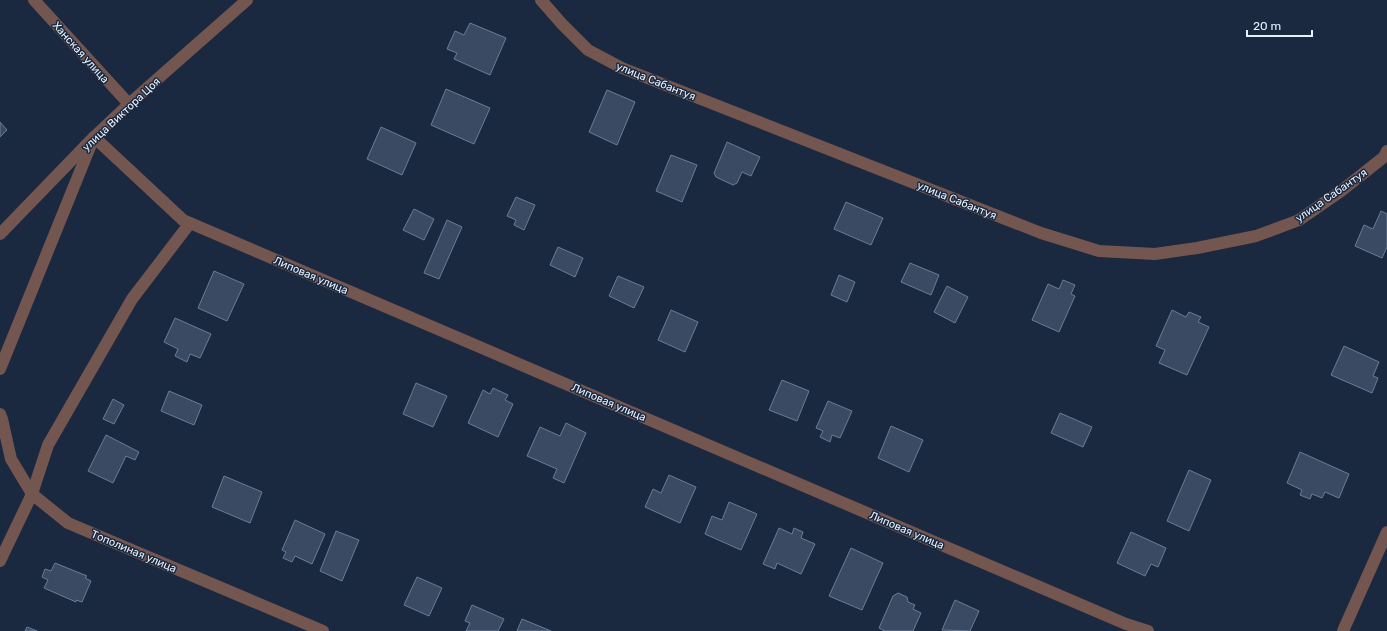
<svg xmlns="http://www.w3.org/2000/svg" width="1387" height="631" font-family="Rubik,sans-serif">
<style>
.building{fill:#3a4a63;stroke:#6b7c98}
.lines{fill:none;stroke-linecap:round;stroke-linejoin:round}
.lane{stroke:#745651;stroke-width:12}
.street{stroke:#745651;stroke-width:12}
.labels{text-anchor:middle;stroke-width:3;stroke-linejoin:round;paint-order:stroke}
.street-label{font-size:11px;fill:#e8f0fc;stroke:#1a293f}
</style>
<rect width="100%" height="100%" fill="#1a293f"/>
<g class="building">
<path d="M470,23l36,15 -16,37 -36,-16 3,-6 -10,-4 8,-18 9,4z"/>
<path d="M446,89l44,19 -16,36 -43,-19z"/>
<path d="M607,90l28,12 -18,43 -28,-13z"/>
<path d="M0,122l7,8 -7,7z"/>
<path d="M381,127l35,16 -14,32 -35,-16z"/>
<path d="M727,142l33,15 -9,19 -9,-4 -5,11 -4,2 -17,-8 -2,-4z"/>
<path d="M671,155l26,10 -15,37 -26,-11z"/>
<path d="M516,197l19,8 -11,25 -10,-5 2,-5 -9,-4z"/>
<path d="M846,202l37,16 -12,27 -37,-16z"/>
<path d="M414,209l20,10 -10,21 -21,-10z"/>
<path d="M1381,211l6,3v33l-5,11 -27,-12 9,-21 9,4z"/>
<path d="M447,220l15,7 -23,52 -15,-6z"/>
<path d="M558,247l25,11 -8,19 -25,-12z"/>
<path d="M910,263l29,12 -8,20 -30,-13z"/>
<path d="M214,271l30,13 -17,37 -29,-13z"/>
<path d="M839,275l16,7 -8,20 -16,-7z"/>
<path d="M618,276l26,11 -10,21 -25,-12z"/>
<path d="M1063,280l12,5 -4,9 4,2 -16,36 -27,-12 16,-36 11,5z"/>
<path d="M947,286l21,11 -13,26 -21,-11z"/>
<path d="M671,310l27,12 -13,30 -27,-12z"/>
<path d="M1172,310l14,7 3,-5 12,5 -3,5 11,5 -22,48 -28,-12 6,-13 -9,-4z"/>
<path d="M175,318l36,16 -11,24 -10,-4 -3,8 -12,-6 3,-7 -14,-7z"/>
<path d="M1344,346l35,16 -6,14 5,2 -6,15 -41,-18z"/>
<path d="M782,380l27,11 -12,30 -28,-11z"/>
<path d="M416,383l31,13 -14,31 -30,-13z"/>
<path d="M493,388l15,7 -3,5 8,4 -15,33 -30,-14 15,-33 7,4z"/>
<path d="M169,391l33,14 -8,20 -33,-14z"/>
<path d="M113,399l11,6 -10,19 -11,-5z"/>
<path d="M828,401l24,10 -12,27 -8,-3 -2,7 -10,-5 3,-6 -7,-3z"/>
<path d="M1060,413l32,14 -9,20 -32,-14z"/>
<path d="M566,423l20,10 -22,50 -11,-5 4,-9 -30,-13 13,-29 20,9z"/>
<path d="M891,426l32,14 -14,32 -31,-14z"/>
<path d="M106,435l33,17 -4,8 -9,-4 -13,27 -25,-12z"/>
<path d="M1300,452l49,22 -10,24 -14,-6 -3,6 -10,-4 -2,5 -10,-4 2,-5 -15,-7z"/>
<path d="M1189,470l22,10 -22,51 -22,-10z"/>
<path d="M669,475l27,12 -16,36 -35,-16 8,-18 8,4z"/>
<path d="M224,476l38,16 -12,31 -38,-16z"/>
<path d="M729,502l28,12 -16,36 -36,-16 7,-18 10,4z"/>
<path d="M295,520l30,14 -13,30 -17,-8 -3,6 -9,-4 3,-6 -4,-2z"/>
<path d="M779,528l13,6 2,-6 9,4 -2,6 14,6 -14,30 -24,-11 -2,6 -12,-5z"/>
<path d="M336,531l23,9 -17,41 -22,-10z"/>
<path d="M1131,532l35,16 -8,19 -7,-3 -6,12 -28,-13z"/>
<path d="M851,548l32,15 -21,47 -33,-14z"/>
<path d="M55,563l32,13 -2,2 6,3 -9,21 -6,-2v2l-32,-14 4,-8 -6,-3 3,-8 6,2z"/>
<path d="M417,577l25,11 -13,28 -25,-11z"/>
<path d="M898,593l9,4 1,5 7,3 -2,4 8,4 -8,18h-28l-6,-3 14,-32z"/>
<path d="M955,600l24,11 -9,20 -28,-1z"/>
<path d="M472,605l32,14 -6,12h-32l4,-8 -5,-2z"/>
<path d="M522,619l29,12h-34z"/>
<path d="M27,627l10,4h-12z"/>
</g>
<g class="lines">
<path class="lane" d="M1343,631l44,-99"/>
<g class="street">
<path d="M34,0l95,104"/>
<path d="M541,0l21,24 26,26 34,18 419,165 58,18 56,3 42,-6 59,-12 43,-16 42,-29 43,-34 3,-6"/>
<path d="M0,234l94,-97 35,-33 118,-104"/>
<path d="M0,369l94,-232 89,83 943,404 22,7"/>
<path d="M0,414l2,5 9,40 21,35 36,29 255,108"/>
<path d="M0,561l32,-67 16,-49 84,-146 58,-76"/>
</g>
</g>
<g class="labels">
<g class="street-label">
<text transform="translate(81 52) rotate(48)" y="4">Ханская улица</text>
<text transform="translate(656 81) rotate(22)" y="4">улица Сабантуя</text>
<text transform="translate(121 114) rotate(-43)" y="4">улица Виктора Цоя</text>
<text transform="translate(1331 195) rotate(-35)" y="4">улица Сабантуя</text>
<text transform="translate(957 200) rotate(22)" y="4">улица Сабантуя</text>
<text transform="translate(311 275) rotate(23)" y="4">Липовая улица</text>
<text transform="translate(609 402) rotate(23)" y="4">Липовая улица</text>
<text transform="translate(907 530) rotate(23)" y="4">Липовая улица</text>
<text transform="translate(134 551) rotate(23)" y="4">Тополиная улица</text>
</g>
</g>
<path d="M1247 30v6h65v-6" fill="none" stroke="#e8f0fc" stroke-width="2"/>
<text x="1253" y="30" font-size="12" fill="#e8f0fc" stroke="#1a293f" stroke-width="3" paint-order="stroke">20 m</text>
</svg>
